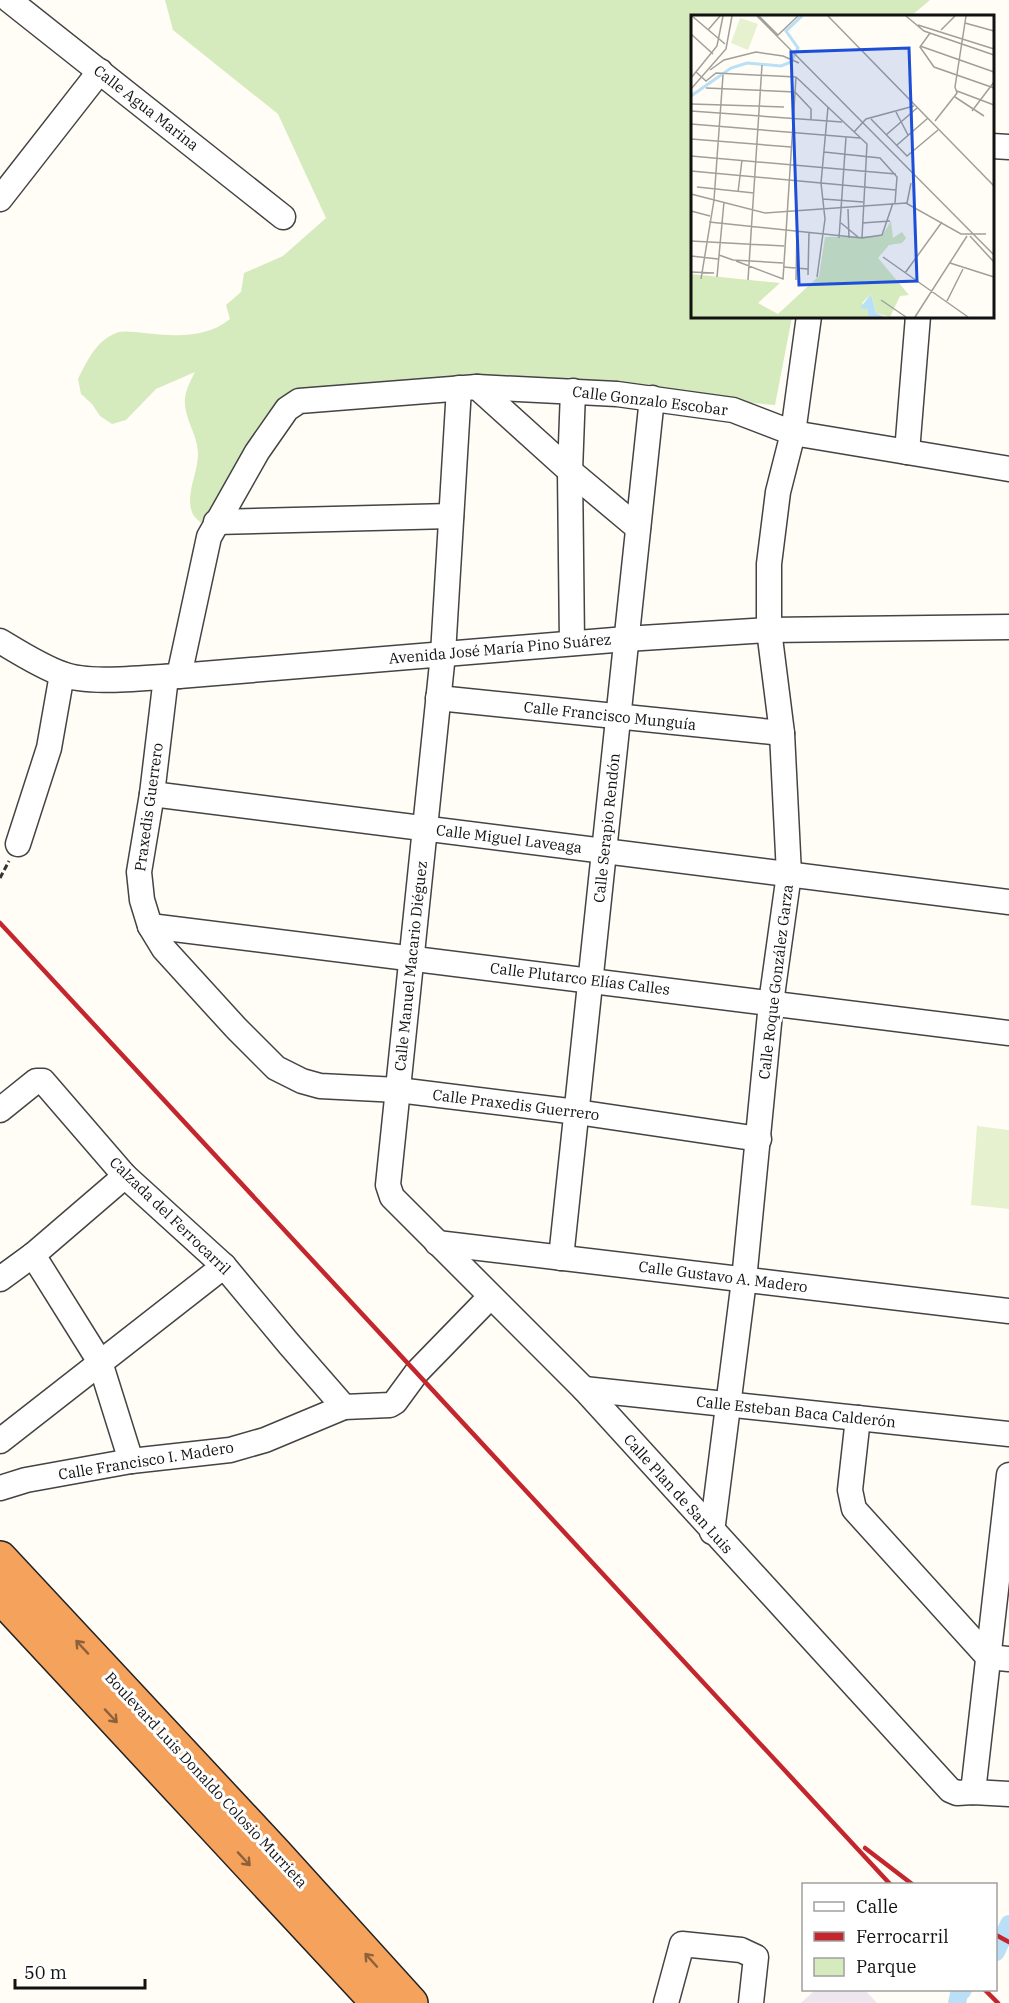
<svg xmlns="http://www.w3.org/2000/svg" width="1009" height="2003" font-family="'IBM Plex Serif',serif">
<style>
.industrial{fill:#eee6ef}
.green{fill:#d5ebbd}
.pitch{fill:#e6f2cf}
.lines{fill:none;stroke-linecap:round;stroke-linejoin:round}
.canal{stroke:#b9e0f7;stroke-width:18}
.minor-casing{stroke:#444;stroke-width:27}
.highway-casing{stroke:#222;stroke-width:36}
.path{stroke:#333;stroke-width:3;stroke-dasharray:6 3;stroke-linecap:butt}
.minor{stroke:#fff;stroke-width:24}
.highway{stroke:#f5a25d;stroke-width:33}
.rail{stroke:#c4262e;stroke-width:4.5}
.oneway{stroke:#8e613b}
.labels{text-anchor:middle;stroke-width:6;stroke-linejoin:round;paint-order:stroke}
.street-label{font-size:15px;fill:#111;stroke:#fff}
.inset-river{fill:none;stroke:#b9e0f7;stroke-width:3}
.inset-road{fill:none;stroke:#a09f9a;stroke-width:1.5}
.view{fill:#1d4ed8;fill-opacity:0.15;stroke:#1d4ed8;stroke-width:3}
.inset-edge{fill:none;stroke:#111;stroke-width:3}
</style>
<rect width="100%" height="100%" fill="#fffdf5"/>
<path class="industrial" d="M815,1990h50l12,13h-76z"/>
<path class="green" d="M165,0h765l-19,16h-219v300l100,1 -17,88 -254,-21h-160l-29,4 -49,10 -82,125c-3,-3 -8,-7 -9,-11 -7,-18 7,-41 6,-60 -1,-19 -15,-35 -13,-54 1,-9 6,-18 10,-26l-39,17 -30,31 -14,4 -12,-8 -8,-12 -11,-10 -3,-15c9,-18 18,-38 38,-46 7,-3 19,-1 28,0 28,3 62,6 86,-14l-4,-14 15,-13 3,-19 39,-17 43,-38 -48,-104 -105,-84z"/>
<path class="pitch" d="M977,1126l32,4v79l-38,-4z"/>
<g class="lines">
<g class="canal">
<path d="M996,1952l13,-28"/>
<path d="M957,2003l2,-9 4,-4"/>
</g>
<defs>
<g id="minor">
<path d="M9,0l274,217"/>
<path d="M992,146l17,1"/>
<path d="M0,199l100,-128"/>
<path d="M477,387l93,84 68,57"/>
<path d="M459,388l-16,266 -55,531 4,12 192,192 366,401 7,3 16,-1 36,2"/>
<path d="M907,452l11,-136"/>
<path d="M216,522l235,-6"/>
<path d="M0,641c20,12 40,25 62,33 28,11 86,3 117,2l447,-37 143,-9 240,-3"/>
<path d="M572,643l-2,-172 3,-80"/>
<path d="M179,676l30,-139 48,-85 30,-43 12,-8 178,-14 140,7 116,16 60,23 216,36"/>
<path d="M166,677l-14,117 -13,78 3,28 8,26 14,23 72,79 40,40 26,13 18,5 78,4 179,22 182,27"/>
<path d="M438,698l344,35"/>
<path d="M152,794l857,108"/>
<path d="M18,844l31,-96 13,-74"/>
<path d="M150,926l859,107"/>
<path d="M0,1110l36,-29h7l82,95 99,90 65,78 55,63"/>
<path d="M437,1243l572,68"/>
<path d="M33,1255l67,107 31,99"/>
<path d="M561,1258l91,-860"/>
<path d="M0,1279l33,-24 92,-79"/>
<path d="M584,1389l425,45"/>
<path d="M858,1418l-8,72 4,19 134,148 21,2"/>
<path d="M0,1441l224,-175"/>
<path d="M0,1488l26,-8 105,-19 99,-11 35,-10 79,-33 46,-2 5,-3 22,-30 73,-75"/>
<path d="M712,1532l32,-252 27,-277 18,-129 -7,-141 -13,-103v-66l9,-72 15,-59 16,-117"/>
<path d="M973,1792l36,-317"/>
<path d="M666,2003l16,-59 59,6 15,7 -5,46"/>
</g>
<g id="highway">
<path d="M0,1558l275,295 136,150"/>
<path d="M0,1596l378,407"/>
</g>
</defs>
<use href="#minor" class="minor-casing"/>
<use href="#highway" class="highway-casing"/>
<path class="path" d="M0,878l9,-17"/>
<use href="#minor" class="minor"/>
<use href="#highway" class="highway"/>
<g class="rail">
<path d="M0,923l890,961"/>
<path d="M865,1848l47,36"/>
<path d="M996,1935l13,7"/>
<path d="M985,1990l13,13"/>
</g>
</g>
<defs><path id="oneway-shaft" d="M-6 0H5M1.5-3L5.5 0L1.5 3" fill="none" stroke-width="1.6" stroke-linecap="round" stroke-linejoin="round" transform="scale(1.5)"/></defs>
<g class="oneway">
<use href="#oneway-shaft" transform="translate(82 1647) rotate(-133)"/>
<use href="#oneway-shaft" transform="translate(111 1716) rotate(47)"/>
<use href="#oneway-shaft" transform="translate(244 1859) rotate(47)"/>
<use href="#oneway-shaft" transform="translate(371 1960) rotate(-132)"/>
</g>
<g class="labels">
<g class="street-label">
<text transform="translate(146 108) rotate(38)" y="5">Calle Agua Marina</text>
<text transform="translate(650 401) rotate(7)" y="5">Calle Gonzalo Escobar</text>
<text transform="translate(500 649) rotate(-5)" y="5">Avenida José María Pino Suárez</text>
<text transform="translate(610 716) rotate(6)" y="5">Calle Francisco Munguía</text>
<text transform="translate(149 807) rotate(-82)" y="5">Praxedis Guerrero</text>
<text transform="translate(607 828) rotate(-84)" y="5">Calle Serapio Rendón</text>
<text transform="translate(509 839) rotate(7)" y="5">Calle Miguel Laveaga</text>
<text transform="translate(411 966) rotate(-84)" y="5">Calle Manuel Macario Diéguez</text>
<text transform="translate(580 979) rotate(7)" y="5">Calle Plutarco Elías Calles</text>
<text transform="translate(776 982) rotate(-83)" y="5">Calle Roque González Garza</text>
<text transform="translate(516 1105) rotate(7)" y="5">Calle Praxedis Guerrero</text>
<text transform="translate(170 1216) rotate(44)" y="5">Calzada del Ferrocarril</text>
<text transform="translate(723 1277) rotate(7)" y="5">Calle Gustavo A. Madero</text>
<text transform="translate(796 1412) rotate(6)" y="5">Calle Esteban Baca Calderón</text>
<text transform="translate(146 1461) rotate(-9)" y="5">Calle Francisco I. Madero</text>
<text transform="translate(678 1494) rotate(48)" y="5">Calle Plan de San Luis</text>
<text transform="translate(206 1780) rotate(47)" y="5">Boulevard Luis Donaldo Colosio Murrieta</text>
</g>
</g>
<g transform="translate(691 15)">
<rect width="303" height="303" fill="#fffdf5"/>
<path d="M200,206l2,17 9,-6 4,6 -4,5 -13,2 -11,13 31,37 -9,1 -10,21 -14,-4 -5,-19 -9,9 8,8 -2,6h-177v-43l89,9 -22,20 20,11 41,-38 6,-39 57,-1z" fill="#d5ebbd"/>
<path d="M49,3l18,6 -10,26 -17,-7z" fill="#e6f2cf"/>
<path d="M180,279l5,19 9,4h-17v-8l-8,-1z" fill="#b9e0f7"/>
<path class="inset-river" d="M0,81l40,-28 16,-5 34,3 10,-4 7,-14 -12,-17 16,-15"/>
<path class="inset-road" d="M1,1l33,28M66,1l237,239M68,1l19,19 20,-19M137,1l166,170M215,1l18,15 70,24M274,8l29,8M227,10l76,24M17,15l12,-14M250,15l14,-14M239,18l-10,14 14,20 60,21M0,19l22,20M229,31l74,26M19,55l14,-10 32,-8 27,4 16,7M5,57l10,9 10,-8 80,4M105,62l71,67 -5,94M0,63l26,-32 6,-30M15,73l89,4 16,17v11M0,74l35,-40 6,-33M266,76l37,14M264,82l29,19M0,89l93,3M0,96l151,11M281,96l22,-29M205,97l12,23M180,104l36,37 31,-26M244,106l22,-28 -2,-6 11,-71M0,109l169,14M163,117l12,-13 48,-13M195,120l31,-27M0,124l100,8M206,130l31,-27M133,137l56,6 17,19 -2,26M0,141l205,18M0,156l205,19M6,172l57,6M47,177l4,-32M0,179l74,19 141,-10 55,31h25M132,184l40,3M216,188l4,-20M157,194l1,29M0,196l19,5M18,207l153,16 20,-3 11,-32M150,208l17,14M171,208l28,-2M279,221l24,26M148,223l7,-101M0,226l93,5M28,240l14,5 50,3M0,241l27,3M192,242l85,60M45,246l47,18 13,-202M259,248l44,14M92,252l25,2M0,257l23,1M214,258l37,-51M117,260l1,-43M26,262l7,-75M126,262l8,-58 -4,-36 7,-76M10,264l13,-79 9,-125M57,265l14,-215M105,265l1,-49M190,285l25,17M256,286l16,-32M224,302l52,-81"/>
<path class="view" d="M218,33l8,233 -118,4 -8,-233z"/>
<rect width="303" height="303" class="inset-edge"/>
</g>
<rect x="802" y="1883" width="195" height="108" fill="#ffffff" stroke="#a0a0a0" stroke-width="1.5"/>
<rect x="814" y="1902" width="30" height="9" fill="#ffffff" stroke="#a0a0a0" stroke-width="1.5"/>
<text x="856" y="1913" font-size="18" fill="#111111">Calle</text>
<rect x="814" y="1932" width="30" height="9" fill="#c4262e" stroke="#a0a0a0" stroke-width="1.5"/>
<text x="856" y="1943" font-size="18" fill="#111111">Ferrocarril</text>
<rect x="814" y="1958" width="30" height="18" fill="#d5ebbd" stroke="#a0a0a0" stroke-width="1.5"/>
<text x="856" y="1973" font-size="18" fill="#111111">Parque</text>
<path d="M15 1979v9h130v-9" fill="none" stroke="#111111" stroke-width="3"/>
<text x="24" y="1979" font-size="18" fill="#111111" stroke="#ffffff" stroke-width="4.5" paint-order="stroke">50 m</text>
</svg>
